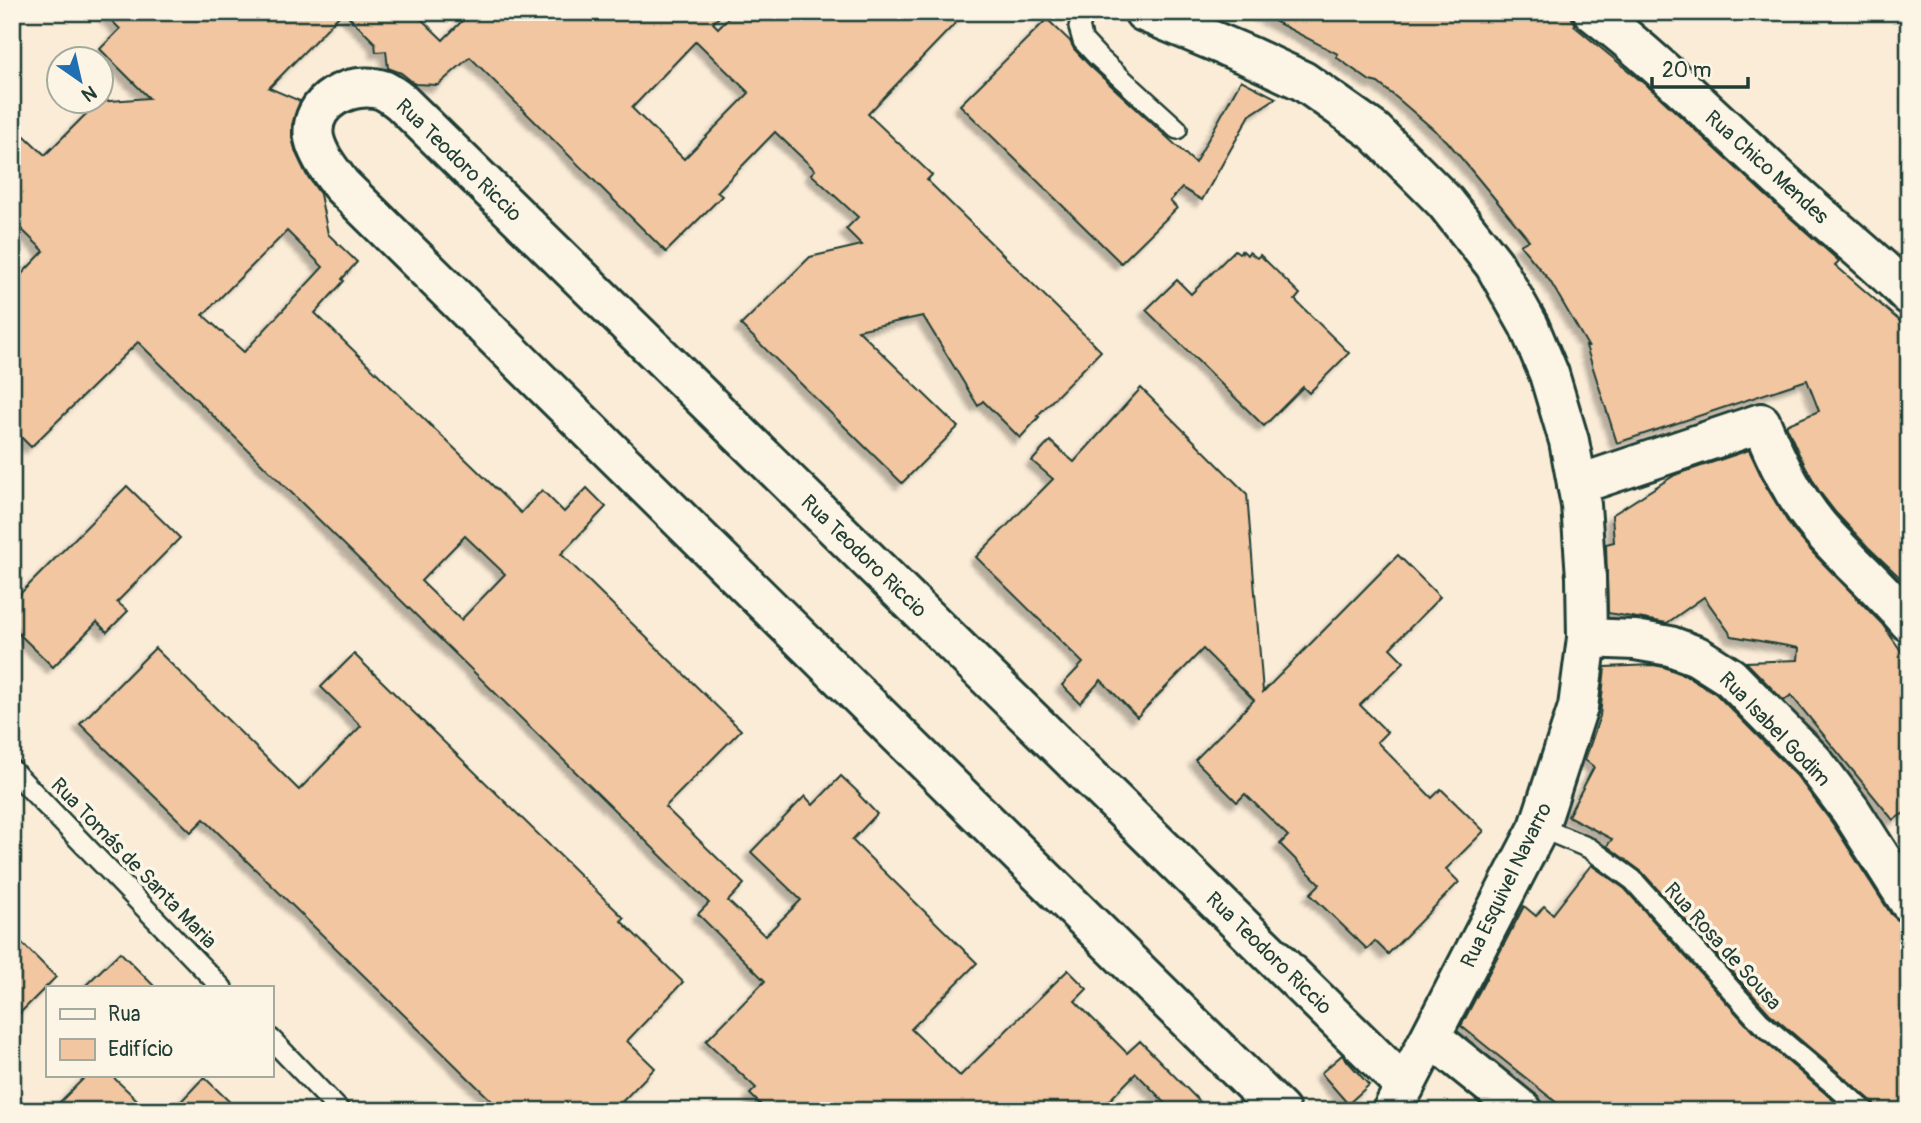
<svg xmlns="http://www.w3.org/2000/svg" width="1921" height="1123" font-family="Pangolin,sans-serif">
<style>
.building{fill:#f1c6a0;stroke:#1f3d34;stroke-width:2;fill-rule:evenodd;filter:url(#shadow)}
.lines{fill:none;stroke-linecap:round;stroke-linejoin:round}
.service-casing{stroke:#1f3d34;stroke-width:24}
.minor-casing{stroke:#1f3d34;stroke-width:44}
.service{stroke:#fcf5e5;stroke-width:19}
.minor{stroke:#fcf5e5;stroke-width:38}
.labels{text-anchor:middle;stroke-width:7;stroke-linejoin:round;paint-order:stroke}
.street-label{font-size:21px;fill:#1f3d34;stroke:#fcf5e5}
</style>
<defs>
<filter id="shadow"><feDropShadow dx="-6" dy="6" stdDeviation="2" flood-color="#0004"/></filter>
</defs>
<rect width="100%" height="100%" fill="#faecd7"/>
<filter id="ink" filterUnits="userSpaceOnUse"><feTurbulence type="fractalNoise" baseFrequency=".0143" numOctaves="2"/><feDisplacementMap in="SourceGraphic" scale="14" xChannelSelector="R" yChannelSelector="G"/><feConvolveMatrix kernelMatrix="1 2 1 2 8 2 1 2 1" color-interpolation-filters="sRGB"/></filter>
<g filter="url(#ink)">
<g class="building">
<path d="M103,12h240l-74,76 31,13 -8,24v13l4,15 10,21 14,20 8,40 29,28 -15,17 2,2 -29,32 206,200 21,-23 22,22 23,-24 19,19 -45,47 180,176 -76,77 79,77 -16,17 37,35 36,-36 -50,-48 54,-56 8,9 28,-29 19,18 -1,1 18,19 -25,26 125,123 -66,66 49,47 108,-106 19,19 -12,12 52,52 13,-12 69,70h-36l-37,-38 -37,38h-332l-17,-17 6,-6 -50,-47 59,-60 -67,-67 11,-11 -571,-561 -107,105 -19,-19v-144l32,-33 -32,-31v-96l33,31 53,-53 51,-4 -49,-49 20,-20zM287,231l36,36 -79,85 -41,-37zM465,536l40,38 -44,46 -40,-39z"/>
<path d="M344,12h70l29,28 28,-28h253l-11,11 5,5 16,-16h232l-98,102 64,61 -5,5 174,171 -64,65 2,1 -19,21 -37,-37 -5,5 -55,-90 -65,14 100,97 -56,56 -161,-158 69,-68 52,-12 -16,-16 12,-12 -47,-43 4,-4 -40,-38 -58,60 5,4 -56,56 -196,-195 -32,28 -23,-1 -14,-11 -13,-5 -2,-17 -10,1 -1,-9zM696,41l53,52 -65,66 -52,-51z"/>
<path d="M1257,12h315v7l4,5 -2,2 78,64 134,124 53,47 -4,4 74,64v257l-41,-39 -32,-34 -17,-22 -20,-37 -13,-29 33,-14 -12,-31 -190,63 -31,-97h2l-38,-65 -30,-36 9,-5 -48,-58 -34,-41 -50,-43 -19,-15 -8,-2 -34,-24 2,-3z"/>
<path d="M1047,19l23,22 4,8 15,16 106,98 46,-83 35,18 -26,17 -48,85 -20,-12 -12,13 7,7 -56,55 -161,-158z"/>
<path d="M1235,250l4,3 2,-2 1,2 1,-2 4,4 2,-3 8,6 3,-3 40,39 -5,6 54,53 -40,40 -6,-6 -39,39 -118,-116 31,-30 14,14z"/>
<path d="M1141,388l106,106 16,198 135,-137 42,42 -50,51 14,14 -44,43 27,27 -10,10 55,56 9,-9 43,42 -38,38 13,13 -71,72 -13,-13 -8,8 -57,-55 10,-10 -40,-40 8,-8 -43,-42 -8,8 -42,-42 59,-60 -51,-51 -66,68 -36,-37 -21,23 -18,-18 21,-22 -107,-106 77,-78 -21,-18 18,-20 24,21z"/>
<path d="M1749,450l18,38 25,41 22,25 68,70 27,38v148l-16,10 -102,-125 -7,6 -38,-39 52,-2 1,-12 -67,-12 -28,-39 -37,26 -59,-10 -2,-69 8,-2 -2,-27 63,-40z"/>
<path d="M127,486l53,52 -63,64 11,9 -21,21 -10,-10 -44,45 -41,-40v-25z"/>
<path d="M155,648l144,142 62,-64 -40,-39 33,-33 270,264 -3,3 62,61 -56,59 28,27 -42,43h-111l-298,-292 -13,13 -111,-108z"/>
<path d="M1653,665l11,2 23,9 29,18 80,81 37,49 58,90 8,7 10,18v172h-32l-4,-9 -104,-89 -127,-141 -35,-26 5,-7 -44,-23 26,-49 -9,-7 15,-44 5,-49z"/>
<path d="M1591,865l34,24 127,142 94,80h-279l-106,-85 63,-120 12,10 8,-10 9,8z"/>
<path d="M12,933l44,44 -44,44z"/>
<path d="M120,952l36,36h-73z"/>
<path d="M1342,1055l27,30 -21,19 -27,-31z"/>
<path d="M86,1076h26l37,35h-98z"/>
<path d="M204,1077l35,34h-67z"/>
</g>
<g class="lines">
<defs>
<g id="service">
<path d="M1085,12l-6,15 4,14 14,15 80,73"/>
<path d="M12,770l210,218"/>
<path d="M1539,827l50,21 44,32 127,142 105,89"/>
<path d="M271,1039l69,72"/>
</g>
<g id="minor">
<path d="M1144,12l105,44 54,25 71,50 71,71 49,62 35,62 20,48 20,67 12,64 5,72 1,61 -9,69 -39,120 -147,284"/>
<path d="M1593,12c68,52 129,115 192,172 40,38 85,71 124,111"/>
<path d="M1577,485l184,-62c15,37 32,73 58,104 28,33 62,61 90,95"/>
<path d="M1587,638l48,2 35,6 27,10 33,21 83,84 38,50 58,91"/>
<path d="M1431,1037l92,74"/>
<path d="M1280,1111l-939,-926c-11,-15 -23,-29 -27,-47 -6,-37 38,-58 69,-48 6,3 13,8 18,12l1004,984"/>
</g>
</defs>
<use href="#service" class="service-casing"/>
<use href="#minor" class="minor-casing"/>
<use href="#service" class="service"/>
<use href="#minor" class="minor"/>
</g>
</g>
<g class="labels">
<g class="street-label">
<text transform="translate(459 160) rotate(44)" y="7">Rua Teodoro Riccio</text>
<text transform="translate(1767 167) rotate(42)" y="7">Rua Chico Mendes</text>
<text transform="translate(864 556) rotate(44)" y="7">Rua Teodoro Riccio</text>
<text transform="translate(1775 729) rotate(46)" y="7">Rua Isabel Godim</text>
<text transform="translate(134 863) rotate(46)" y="7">Rua Tomás de Santa Maria</text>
<text transform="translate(1506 885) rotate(-64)" y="7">Rua Esquivel Navarro</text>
<text transform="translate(1723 946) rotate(48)" y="7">Rua Rosa de Sousa</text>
<text transform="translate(1269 953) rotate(44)" y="7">Rua Teodoro Riccio</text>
</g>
</g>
<rect width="1921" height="1123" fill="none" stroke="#fcf5e5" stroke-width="42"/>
<rect x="21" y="21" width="1879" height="1081" fill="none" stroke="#1f3d34" stroke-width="2.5" filter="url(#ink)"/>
<rect x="46" y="986" width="228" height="91" fill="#fcf5e5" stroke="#a4ab9e" stroke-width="2"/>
<rect x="60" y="1009" width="35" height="10" fill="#fcf5e5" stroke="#a4ab9e" stroke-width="2"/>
<text x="108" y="1021" font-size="21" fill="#1f3d34">Rua</text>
<rect x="60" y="1039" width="35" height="21" fill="#f1c6a0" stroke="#a4ab9e" stroke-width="2"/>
<text x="108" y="1056" font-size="21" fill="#1f3d34">Edifício</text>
<g transform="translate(80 80) rotate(146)"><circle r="33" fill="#fcf5e5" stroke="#a4ab9e" stroke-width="2"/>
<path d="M0-5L12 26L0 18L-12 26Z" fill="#1f6fb2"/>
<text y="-10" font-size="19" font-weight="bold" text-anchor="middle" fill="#1f3d34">N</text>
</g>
<path d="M1652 77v10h96v-10" fill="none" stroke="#1f3d34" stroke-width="3.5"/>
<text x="1662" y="77" font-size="21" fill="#1f3d34" stroke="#fcf5e5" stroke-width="5" paint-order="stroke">20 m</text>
</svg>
